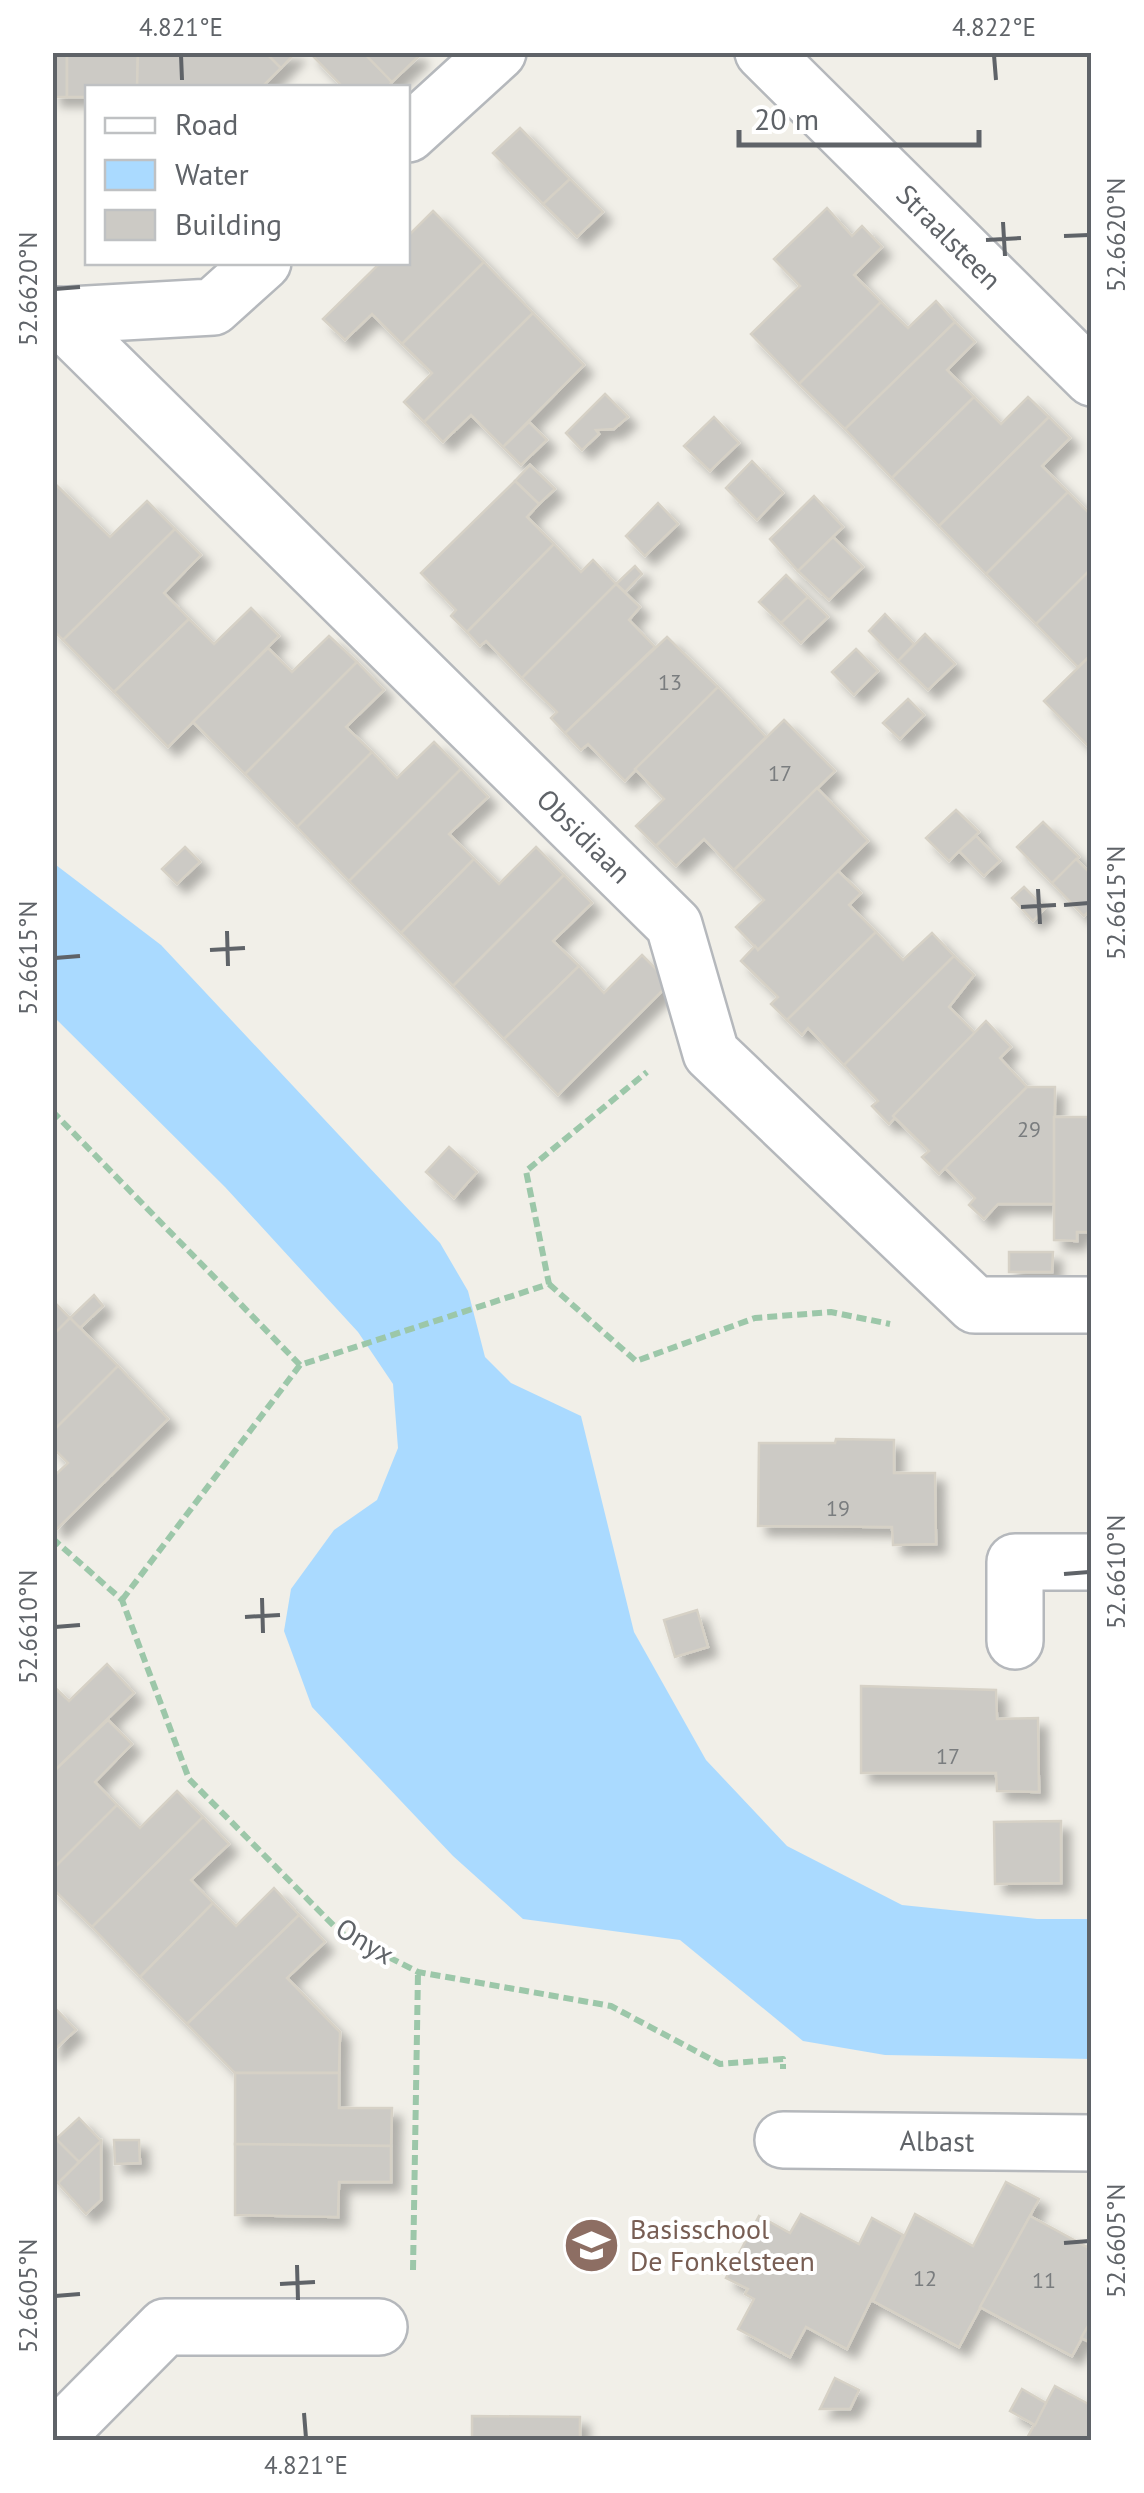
<svg xmlns="http://www.w3.org/2000/svg" width="1144" height="2493" font-family="'PT Sans',sans-serif">
<style>
.water{fill:#aadaff}
.building{fill:#cccac5;stroke:#d6d1c6;stroke-width:2.5;filter:url(#shadow)}
.lines{fill:none;stroke-linecap:round;stroke-linejoin:round}
.minor-casing{stroke:#b5b8bc;stroke-width:60}
.path{stroke:#9cc7a9;stroke-width:6;stroke-dasharray:10 5;stroke-linecap:butt}
.minor{stroke:#fff;stroke-width:55}
.ticks{fill:none;stroke:#5f6368;stroke-width:4}
.labels{text-anchor:middle;stroke-width:8;stroke-linejoin:round;paint-order:stroke}
.number-label{font-size:22px;fill:#7a7d7f}
.street-label{font-size:28px;fill:#5f6368;stroke:#fff}
.education-label{font-size:28px;fill:#785e54;stroke:#fff;text-anchor:start}
.neatline{fill:none;stroke:#5f6368;stroke-width:4}
.ticks-label{font-size:25px;text-anchor:middle;fill:#5f6368}
</style>
<defs>
<filter id="shadow"><feDropShadow dx="9" dy="9" stdDeviation="5" flood-color="#0004"/></filter>
</defs>
<rect width="100%" height="100%" fill="#f1efe8"/>
<path class="water" d="M52,862l109,83 279,298 28,48 17,66 26,26 70,33 53,216 72,128 81,86 115,59 135,14h54v140l-206,-4 -82,-14 -123,-101 -157,-21 -70,-63 -141,-149 -28,-76 7,-42 43,-59 43,-30 21,-52 -5,-64 -35,-52 -133,-145 -172,-171z"/>
<g class="building">
<rect x="52" y="52" width="15" height="45"/>
<path d="M67,52h71l-1,36h-49v9h-21z"/>
<path d="M138,52h127l16,16 -20,20h-124z"/>
<path d="M265,52h31l-15,16z"/>
<path d="M309,52h54l29,30 -5,6h-43z"/>
<path d="M363,52h53l3,4 -27,26z"/>
<path d="M520,128l50,51 -27,25 -50,-51z"/>
<path d="M570,179l33,33 -26,25 -34,-33z"/>
<path d="M827,208l25,28 10,-10 20,21 -28,28 27,27 -82,82 -48,-50 49,-48 -26,-27z"/>
<path d="M433,211l51,51 -82,82 -30,-30 -27,26 -22,-21 58,-57h27v-26z"/>
<path d="M484,262l49,51 -109,109 -20,-20 28,-29 -30,-29z"/>
<path d="M936,301l19,21 -110,107 -46,-45 82,-82 27,26z"/>
<path d="M533,313l51,52 -81,82 -32,-32 -28,27 -19,-20z"/>
<path d="M955,322l20,20 -28,28 27,27 -82,81 -47,-49z"/>
<path d="M605,394l23,23 -14,12 -18,1 3,4 -17,16 -16,-17z"/>
<path d="M974,397l27,27 27,-27 21,20 -110,109 -47,-48z"/>
<path d="M714,417l25,26 -29,28 -26,-25z"/>
<path d="M1049,417l21,21 -28,28 26,26 -82,82 -47,-48z"/>
<path d="M529,422l18,18 -26,25 -18,-18z"/>
<path d="M752,461l31,32 -26,27 -31,-32z"/>
<path d="M530,465l25,24 -16,15 -24,-23z"/>
<path d="M52,481l58,56 37,-36 28,28 -112,111 -11,-11z"/>
<path d="M515,481l24,23 -12,13 27,27 -87,88 -16,-16 5,-6 -35,-37z"/>
<path d="M1068,492l24,24v52l-56,56 -50,-50z"/>
<path d="M814,496l29,31 -45,44 -28,-32z"/>
<path d="M658,503l20,21 -33,32 -19,-20z"/>
<path d="M175,529l26,26 -37,38 25,26 -75,73 -51,-52z"/>
<path d="M833,537l30,30 -34,33 -31,-29z"/>
<path d="M554,544l27,28 12,-12 23,24 -94,94 -36,-37 -6,5 -13,-14z"/>
<path d="M635,566l7,8 -17,18 -9,-8z"/>
<path d="M1092,568v86l-14,13 -42,-43z"/>
<path d="M786,575l22,22 -27,26 -22,-21z"/>
<path d="M616,584l24,23 -11,13 26,27 -90,86 -14,-15 6,-6 -35,-34z"/>
<path d="M808,597l20,20 -27,26 -20,-20z"/>
<path d="M251,608l28,28 -111,111 -54,-55 75,-73 25,25z"/>
<path d="M885,614l29,30 -16,17 -29,-30z"/>
<path d="M925,634l30,30 -27,26 -30,-29z"/>
<path d="M329,636l28,26 -112,112 -52,-52 75,-74 24,24z"/>
<path d="M667,637l51,50 -93,94 -37,-37 -7,6 -16,-17z"/>
<path d="M856,649l22,22 -24,24 -22,-23z"/>
<path d="M1092,654v96l-48,-49z"/>
<path d="M357,662l27,28 -38,37 26,25 -75,75 -52,-53z"/>
<path d="M718,687l48,50 -110,109 -20,-20 28,-27 -29,-30z"/>
<path d="M908,699l16,16 -24,24 -17,-16z"/>
<path d="M784,720l51,51 -101,99 -30,-31 -28,27 -20,-20z"/>
<path d="M434,742l27,27 -112,112 -52,-54 75,-75 25,26z"/>
<path d="M461,769l27,28 -39,37 25,25 -73,74 -52,-52z"/>
<path d="M817,788l51,53 -110,109 -22,-23 28,-27 -30,-30z"/>
<path d="M956,810l23,22 -30,29 -23,-23z"/>
<path d="M1043,822l36,35 -27,26 -35,-36z"/>
<path d="M976,836l24,25 -16,15 -25,-25z"/>
<path d="M185,847l15,15 -23,22 -15,-15z"/>
<path d="M536,847l28,28 -111,111 -52,-53 73,-74 25,25z"/>
<path d="M1076,859l16,16v33l-8,8 -32,-33z"/>
<path d="M838,871l23,22 -12,12 27,27 -89,88 -16,-16 7,-7 -37,-36 14,-15 3,4z"/>
<path d="M564,875l28,28 -39,38 26,25 -75,73 -51,-53z"/>
<path d="M1024,887l21,21 -12,13 -21,-23z"/>
<path d="M876,932l27,28 29,-27 22,23 -110,109 -36,-37 -6,7 -15,-15z"/>
<path d="M642,955l28,28 -112,112 -54,-56 75,-73 25,27z"/>
<path d="M954,956l20,19 -25,32 26,26 -86,91 -17,-18 6,-5 -34,-36z"/>
<path d="M986,1021l25,26 -11,11 27,29 -88,87 -17,-17 7,-6 -36,-35z"/>
<path d="M1027,1087h28l-1,117h-56l-14,15 -15,-14 6,-7 -30,-30z"/>
<path d="M1054,1117h38v115h-15v9l-23,-1z"/>
<path d="M449,1147l28,25 -23,26 -28,-26z"/>
<path d="M1009,1252h44l-1,20h-43z"/>
<path d="M94,1295l9,11 -23,22 -10,-10z"/>
<path d="M52,1300l18,18 -18,18z"/>
<path d="M70,1318l48,48 -66,66v-96z"/>
<path d="M118,1366l50,53 -111,110 -5,-5v-46l16,-15 -16,-16v-15z"/>
<path d="M836,1439l58,1v33h41l1,71 -43,1 -1,-18 -134,-1 1,-83h76z"/>
<path d="M697,1610l11,37 -33,10 -11,-37z"/>
<path d="M107,1664l27,29 -82,80v-88l17,16z"/>
<path d="M861,1686l135,4 1,29 41,-1 1,74 -42,-1 -1,-18h-135z"/>
<path d="M108,1720l24,24 -37,38 22,23 -65,65v-97z"/>
<path d="M177,1791l26,26 -111,110 -40,-39v-18l65,-65 23,23z"/>
<path d="M203,1817l26,27 -38,36 22,23 -73,74 -48,-50z"/>
<path d="M1061,1821v62l-66,1 -1,-62z"/>
<path d="M274,1888l25,27 -112,109 -47,-47 73,-74 23,23z"/>
<path d="M299,1915l26,27 -38,36 53,54 -1,41h-104l-48,-49z"/>
<path d="M52,2005l24,25 -24,22z"/>
<path d="M235,2073h104v35h53l-1,38 -156,-2z"/>
<path d="M79,2118l22,23 -22,21 -23,-23z"/>
<path d="M56,2139l23,23 -21,21 -6,-5v-35z"/>
<path d="M114,2140h25l1,23 -25,1z"/>
<path d="M101,2141v59l-15,14 -28,-31z"/>
<path d="M235,2144l156,2v36h-52l-1,35 -103,-2z"/>
<path d="M1006,2182l33,17 -80,148 -86,-46 42,-87 58,32z"/>
<path d="M801,2214l58,30 13,-26 31,17 -56,114 -41,-22 -16,30 -52,-28 16,-30 -9,-5 3,-5 -22,-11 33,-62 31,17z"/>
<path d="M1030,2216l57,31 5,-8v81l-20,36 -92,-49z"/>
<path d="M1092,2319v24l-11,-5z"/>
<path d="M835,2378l24,12 -9,19h-30z"/>
<path d="M1055,2386l37,20v34h-66z"/>
<path d="M1022,2389l24,14 -11,22 -25,-14z"/>
<path d="M472,2416l108,1v23h-108z"/>
</g>
<g class="lines">
<defs>
<g id="minor">
<path d="M763,52l329,326"/>
<path d="M408,134l90,-82"/>
<path d="M56,315l618,610 37,128 264,252h117"/>
<path d="M52,316l161,-9 50,-45"/>
<path d="M1015,1641v-79h77"/>
<path d="M783,2140l309,3"/>
<path d="M53,2440l112,-113h214"/>
</g>
</defs>
<use href="#minor" class="minor-casing"/>
<g class="path">
<path d="M52,1111l248,254"/>
<path d="M549,1284l87,77 119,-43 76,-6 59,12"/>
<path d="M52,1538l70,62 67,179 152,154 77,39 193,34 109,58 63,-5v10"/>
<path d="M122,1600l178,-235 249,-81 -23,-113 121,-99"/>
<path d="M413,2270l5,-298"/>
</g>
<use href="#minor" class="minor"/>
</g>
<path class="ticks" d="M181,55l1,25M994,55l2,25M1003,222l2,34M1064,236l25,-1M986,240l35,-2M55,289l25,-2M1038,889l2,35M1064,905l25,-2M1021,907l35,-2M227,931l1,35M210,950l35,-2M55,958l25,-2M1064,1574l25,-2M262,1598l1,35M245,1617l35,-2M55,1627l25,-2M1064,2243l25,-2M297,2265l1,35M280,2284l35,-2M55,2296l25,-2M304,2413l2,25"/>
<defs>
<symbol id="school-disc" viewBox="-11 -11 22 22"><circle r="9.5" fill="#8d6e63" stroke="#fff"/><path d="M0-5L7-2L0 1L-7-2ZM-4 1L0 2.5L4 1V4Q0 6-4 4Z" fill="#fff"/></symbol>
</defs>
<g fill-rule="evenodd">
<use href="#school-disc" x="560" y="2214" width="63" height="63"/>
</g>
<g class="labels">
<g class="number-label">
<text x="670" y="690">13</text>
<text x="780" y="781">17</text>
<text x="1029" y="1137">29</text>
<text x="838" y="1516">19</text>
<text x="948" y="1764">17</text>
<text x="925" y="2286">12</text>
<text x="1044" y="2288">11</text>
</g>
<g class="street-label">
<text transform="translate(949 237) rotate(45)" y="10">Straalsteen</text>
<text transform="translate(584 836) rotate(45)" y="10">Obsidiaan</text>
<text transform="translate(365 1941) rotate(31)" y="10">Onyx</text>
<text transform="translate(937 2141) rotate(1)" y="10">Albast</text>
</g>
<g class="education-label">
<text x="630" y="2239">Basisschool<tspan x="630" dy="32">De Fonkelsteen</tspan></text>
</g>
</g>
<rect width="1144" height="2493" fill="none" stroke="#ffffff" stroke-width="110"/>
<rect x="85" y="85" width="325" height="180" fill="#ffffff" stroke="#bfc1c3" stroke-width="2.5"/>
<rect x="105" y="118" width="50" height="15" fill="#ffffff" stroke="#bfc1c3" stroke-width="2.5"/>
<text x="175" y="135" font-size="30" fill="#5f6368">Road</text>
<rect x="105" y="160" width="50" height="30" fill="#aadaff" stroke="#bfc1c3" stroke-width="2.5"/>
<text x="175" y="185" font-size="30" fill="#5f6368">Water</text>
<rect x="105" y="210" width="50" height="30" fill="#cccac5" stroke="#bfc1c3" stroke-width="2.5"/>
<text x="175" y="235" font-size="30" fill="#5f6368">Building</text>
<path d="M739 130v15h240v-15" fill="none" stroke="#5f6368" stroke-width="5"/>
<text x="754" y="130" font-size="30" fill="#5f6368" stroke="#ffffff" stroke-width="8" paint-order="stroke">20 m</text>
<rect x="55" y="55" width="1034" height="2383" class="neatline"/>
<g class="ticks-label">
<text x="181" y="36">4.821°E</text>
<text x="994" y="36">4.822°E</text>
<text transform="translate(1116 235) rotate(-90)" y="9">52.6620°N</text>
<text transform="translate(28 289) rotate(-90)" y="9">52.6620°N</text>
<text transform="translate(1116 903) rotate(-90)" y="9">52.6615°N</text>
<text transform="translate(28 958) rotate(-90)" y="9">52.6615°N</text>
<text transform="translate(1116 1572) rotate(-90)" y="9">52.6610°N</text>
<text transform="translate(28 1627) rotate(-90)" y="9">52.6610°N</text>
<text transform="translate(1116 2241) rotate(-90)" y="9">52.6605°N</text>
<text transform="translate(28 2296) rotate(-90)" y="9">52.6605°N</text>
<text x="306" y="2474">4.821°E</text>
</g>
</svg>
